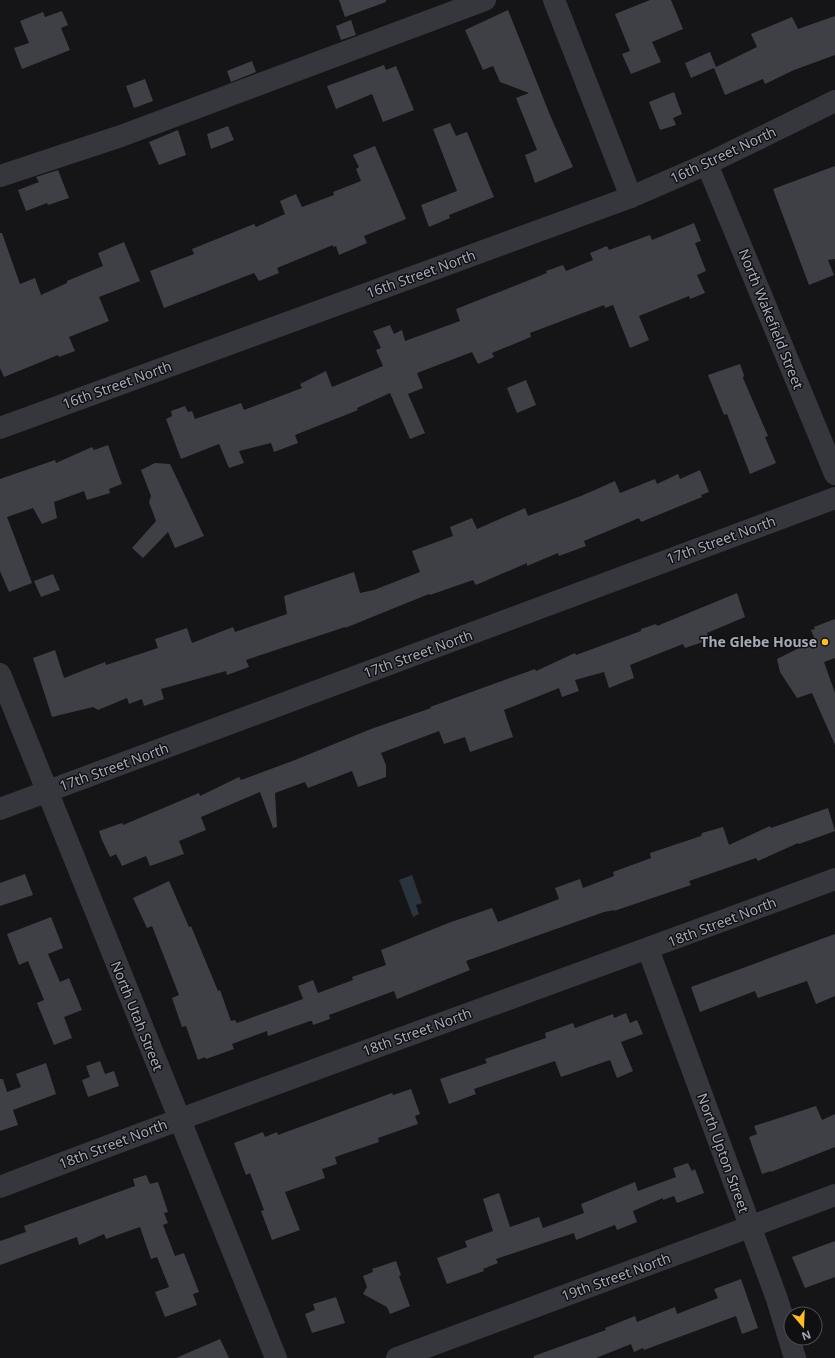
<svg xmlns="http://www.w3.org/2000/svg" width="835" height="1358" font-family="'Noto Sans',sans-serif">
<style>
.water{fill:#2a343c}
.building{fill:#3f4045}
.lines{fill:none;stroke-linecap:round;stroke-linejoin:round}
.minor{stroke:#36373d;stroke-width:22}
.poi-dot{fill:#ffbe26;stroke:#101012;stroke-width:1.5}
.labels{text-anchor:middle;stroke-width:3;stroke-linejoin:round;paint-order:stroke}
.street-label{font-size:14px;fill:#a6abb9;stroke:#101012}
.poi-label{font-size:14px;font-weight:bold;fill:#a6abb9;stroke:#101012;text-anchor:end}
</style>
<rect width="100%" height="100%" fill="#151518"/>
<path class="water" d="M412,875l10,28 -6,2 3,9 -6,3 -14,-37z"/>
<g class="building">
<path d="M339,0h47v2l-41,15z"/>
<path d="M650,0h21l12,29 -31,13 9,20 -30,12 -9,-20 8,-3 -15,-37z"/>
<path d="M508,10l42,105 23,52 -38,16 -10,-28 12,-5 -21,-52 13,-5 -29,-11 -7,-16 -10,4 -18,-40z"/>
<path d="M62,11l6,14 -7,3 9,22 -48,19 -8,-21 15,-5 -9,-22 23,-9 2,5z"/>
<path d="M835,16v39l-41,15 -29,14 -2,-5 -38,16 -11,-27 -23,10 -6,-15 25,-11 6,15 41,-20 -6,-13 41,-17 6,12z"/>
<path d="M351,20l5,15 -15,5 -5,-14z"/>
<path d="M252,61l4,11 -25,10 -4,-11z"/>
<path d="M384,65l2,5 10,-4 18,44 -31,12 -11,-28 -36,15 -9,-23z"/>
<path d="M145,79l8,22 -19,7 -8,-22z"/>
<path d="M674,92l8,22 -9,4 3,7 -16,5 -11,-28z"/>
<path d="M450,123l6,13 11,-4 27,65 -45,18 1,3 -21,9 -8,-22 36,-14 -24,-62z"/>
<path d="M228,126l6,14 -23,9 -4,-15z"/>
<path d="M178,130l8,25 -27,10 -10,-23z"/>
<path d="M375,146l31,73 -42,17 3,7 -28,12 -3,-9 -3,1v-2l-56,23 2,5 -20,8 -5,-8 -90,35 -14,-37 44,-17 -2,-5 62,-25 2,3 29,-13 -5,-13 16,-7 6,13 32,-12 -1,-3 28,-11 -5,-12 3,-2 -6,-12z"/>
<path d="M835,166v93l-7,1 6,15 -25,10 -36,-96z"/>
<path d="M58,170l11,28 -21,7 -1,-2 -21,8 -8,-21 21,-8 -3,-5z"/>
<path d="M694,223l7,18 -6,2 11,28 -9,4 8,18 -15,6 -1,-3 -50,20 10,24 -19,8 -17,-43 -8,3 -1,-3 -74,28 1,4 -39,16 2,4 -16,7 -6,-12 -55,21 6,15 -15,6 17,39 -15,6 -20,-46 -33,15 1,2 -63,25 3,8 -24,9 -3,-9 -32,8 5,12 -15,5 -10,-24 -38,15 -15,-40 6,-3 -1,-5 14,-5 3,6 4,-1 3,8 46,-16 3,7 58,-22 -2,-4 26,-13 6,16 51,-21 -7,-16 5,-2 -8,-17 17,-6 4,9 8,-4 3,11 55,-20 -4,-12 91,-36 -1,-2 17,-6 3,6 27,-11 -3,-7 17,-7 2,4 41,-15 2,5z"/>
<path d="M0,233h2l18,51 15,-6 6,17 26,-12v-2l36,-15 -5,-13 26,-11 16,39 -41,16 10,24 -40,16 6,14 -16,6 -1,-2 -54,22 -4,-9z"/>
<path d="M740,364l4,11 -1,3 25,58 -3,1 11,26 -26,11 -23,-60 -3,1 -16,-40z"/>
<path d="M526,380l10,25 -19,8 -10,-25z"/>
<path d="M108,445l14,39 -13,5 1,4 -23,7 -3,-9 -30,11 3,16 -15,6 -9,-16 -26,9 25,66 -23,9 -9,-21v-92l55,-19 1,3 36,-16 2,3z"/>
<path d="M155,463l15,1 34,72 -29,12 -7,-16 -25,26 -11,-10 24,-27 -7,-19 2,-6 -10,-26z"/>
<path d="M700,470l9,22 -8,3 1,2 -61,25 -2,-4 -55,23 2,5 -27,10 -1,-3 -31,13v-3l-51,22 -3,-5 -43,15 -1,-1 -84,34v-1l-99,33 3,7 -22,8 -1,-4 -65,18 3,10 -20,7 -2,-7 -13,5 -2,-6 -29,12 -5,-3 -41,10 -19,-59 22,-8 9,28 41,-16 1,3 52,-17 -3,-9 32,-11 5,15 41,-16 2,5 52,-18 -3,-18 70,-24 6,21 14,-3 46,-18 -8,-21 41,-15 -3,-9 22,-9 5,11 48,-21 3,8 53,-20 34,-15 5,12 35,-14 2,5 21,-10 2,5z"/>
<path d="M53,574l7,16 -19,7 -7,-16z"/>
<path d="M737,593l8,24 -38,16 2,7 -24,8 -2,-4 -53,21 4,13 -25,10 -5,-16 -29,8 4,11 -17,6 -3,-9 -55,22 9,27 -43,15 -5,-15 -21,7 -5,-13 -58,22 5,12v12l-28,10 -6,-16 -44,17 -3,-6 -30,11 2,34 -4,1 -13,-36 -59,25 5,13 -27,11 5,13 -34,12 -4,-10 -24,10 -6,-12 -6,3 -8,-17 -3,-9 23,-8 1,2 76,-32 1,3 39,-19 2,3 54,-20 76,-31 60,-21 -1,-1 105,-38 1,2 39,-18 1,2 65,-24v-2l15,-5 1,2z"/>
<path d="M835,619v39l-11,4 11,31v52l-23,-52 -15,5 -17,-26 -3,-13 38,-19 -4,-10 4,-1 -1,-2z"/>
<path d="M828,808l7,23 -36,13 -1,-1 -40,18 -2,-3 -67,23 2,4 -77,26v-1l-10,2 -138,49 4,9 -73,29 -3,-8 -65,24 1,4 -17,6 -1,-4h-2l-42,15 -1,-5 -35,13 2,5 -28,10 -1,-2 -7,3 -12,-34 -4,1 -10,-29 7,-3 -27,-69 -5,2 -14,-30 36,-17 20,46 2,-1 27,65 2,-1 11,31 4,-1 2,3 66,-24 -5,-13 15,-6 5,13 35,-13 -1,-3 34,-12 -5,-15 70,-28 41,-14 6,14 61,-23 -4,-11 25,-9 3,9 31,-12 -1,-4 38,-14 -1,-5 51,-17 1,-3 21,-6 6,18 41,-19 1,2z"/>
<path d="M25,874l8,21 -33,11v-23z"/>
<path d="M51,917l12,31 -15,6 12,28 9,-4 13,32 -18,7 8,21 -18,7 -17,-42 7,-3 -16,-39 -9,4 -12,-31z"/>
<path d="M835,934v62l-19,8 -9,-23 -49,17 -3,-7 -55,21 -9,-25z"/>
<path d="M626,1013l4,10 7,-3 6,14 -22,8 12,29 -16,7 -7,-18 -49,17 -6,-16 -81,28 2,5 -27,10 -9,-25 47,-16 -2,-4 61,-21 -1,-5 28,-10 2,5 38,-14 1,4z"/>
<path d="M100,1061l5,13 9,-3 5,15 -31,11 -6,-17 8,-3 -4,-11z"/>
<path d="M46,1063l10,31 -43,16 5,15 -18,6v-52h3l4,13 14,-5 -5,-13z"/>
<path d="M411,1089l9,25 -5,2 3,8 -40,14 1,4 -44,15 2,7 -15,5 3,9 -40,14 15,38 -28,10 -11,-29 3,-1 -14,-37 -4,2 -12,-32 29,-11 2,5 12,-5 1,3 114,-42 1,2z"/>
<path d="M816,1106l6,14 13,-6v33l-64,25v-1l-9,3 -13,-37 8,-3 -3,-8z"/>
<path d="M688,1163l4,8 3,-2 9,24 -27,10 -3,-7 -11,4v-2l-30,13 4,11 -20,8 -2,-5 -39,15 -2,-7 -78,26 2,4 -15,6 1,2 -37,13 -10,-26 30,-11 -2,-6 28,-10 -10,-32 16,-6 11,34 29,-10 4,11 41,-15 -3,-9 54,-22 3,9 38,-14 -3,-9z"/>
<path d="M146,1175l4,9 8,-2 10,30 -4,1 4,10 -5,2 12,31 9,-3 15,39 -6,2 4,11 -32,12 -10,-25 14,-5 -12,-30 -6,2 -11,-32 -34,12 -2,-5 -25,11 -2,-8 -77,28v-24l26,-9 -2,-6 111,-40 -2,-7z"/>
<path d="M835,1241v36l-30,11 -13,-31z"/>
<path d="M396,1261l5,14 -2,1 11,30 -20,8 -3,-7 -24,-13 4,-7 -4,-11 10,-4 -1,-3z"/>
<path d="M741,1279l17,49 -16,6 -6,-18 -92,34 -1,-2 -9,4 -3,-8 -35,14h-62v-2l72,-26 -1,-2 30,-12 2,6 38,-15 2,7 41,-16 -4,-9z"/>
<path d="M336,1297l9,26 -33,10 -7,-19 10,-4 -2,-6z"/>
<path d="M220,1339l9,19h-53z"/>
</g>
<g class="lines">
<g class="minor">
<path d="M554,0l77,197"/>
<path d="M707,164l128,310"/>
<path d="M0,176l121,-40 364,-136"/>
<path d="M0,428l631,-231 76,-33 128,-63"/>
<path d="M0,674l276,684"/>
<path d="M0,809l835,-311"/>
<path d="M648,949l129,350 18,59"/>
<path d="M0,1187c277,-106 557,-204 835,-308"/>
<path d="M397,1358l438,-163"/>
</g>
</g>
<circle class="poi-dot" cx="825" cy="642" r="4"/>
<g class="labels">
<g class="street-label">
<text transform="translate(723 155) rotate(-25)" y="5">16th Street North</text>
<text transform="translate(421 274) rotate(-20)" y="5">16th Street North</text>
<text transform="translate(771 319) rotate(68)" y="5">North Wakefield Street</text>
<text transform="translate(117 385) rotate(-20)" y="5">16th Street North</text>
<text transform="translate(721 540) rotate(-20)" y="5">17th Street North</text>
<text transform="translate(418 654) rotate(-20)" y="5">17th Street North</text>
<text transform="translate(114 767) rotate(-20)" y="5">17th Street North</text>
<text transform="translate(722 922) rotate(-21)" y="5">18th Street North</text>
<text transform="translate(137 1016) rotate(68)" y="5">North Utah Street</text>
<text transform="translate(417 1032) rotate(-20)" y="5">18th Street North</text>
<text transform="translate(113 1144) rotate(-21)" y="5">18th Street North</text>
<text transform="translate(723 1153) rotate(70)" y="5">North Upton Street</text>
<text transform="translate(616 1277) rotate(-20)" y="5">19th Street North</text>
</g>
<g class="poi-label">
<text x="817" y="647">The Glebe House</text>
</g>
</g>
<g transform="translate(803 1326) rotate(161)"><circle r="19" fill="#101012" stroke="#4c4e55"/>
<path d="M0-3L7 15L0 10L-7 15Z" fill="#ffbe26"/>
<text y="-6" font-size="11" font-weight="bold" text-anchor="middle" fill="#a6abb9">N</text>
</g>
</svg>
